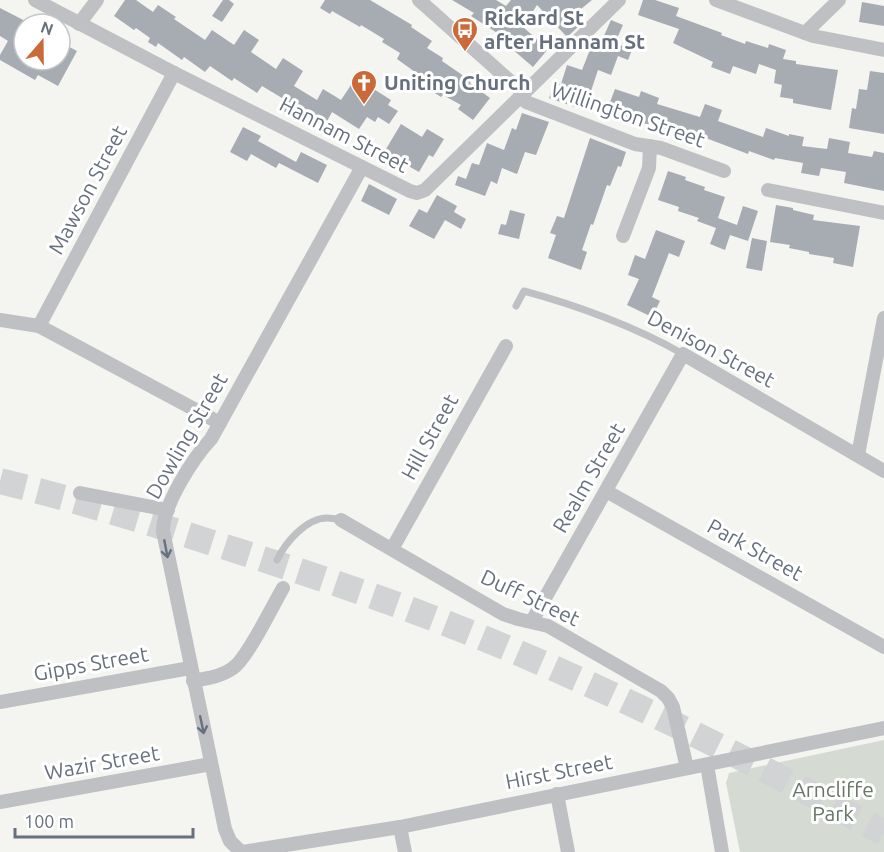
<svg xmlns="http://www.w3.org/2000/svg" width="884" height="852" font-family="Ubuntu,sans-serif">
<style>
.green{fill:#d5dad3}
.building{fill:#a7acb2}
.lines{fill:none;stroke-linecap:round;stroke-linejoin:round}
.highway-tunnel{stroke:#d1d3d4;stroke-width:26;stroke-dasharray:26 13;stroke-linecap:butt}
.lane{stroke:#bec0c4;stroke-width:7}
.street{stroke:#bec0c4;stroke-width:14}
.oneway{stroke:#67717e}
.labels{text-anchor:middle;stroke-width:6;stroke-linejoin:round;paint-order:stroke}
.poi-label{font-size:21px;font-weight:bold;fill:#67717e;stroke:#fff;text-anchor:start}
.street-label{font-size:21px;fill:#67717e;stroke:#fff}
.park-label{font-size:21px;fill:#677665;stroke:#fff}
</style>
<rect width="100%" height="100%" fill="#f4f4f1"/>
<path class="green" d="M884,740v112h-144l-14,-69 3,-10z"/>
<g class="building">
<path d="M125,0h11l17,12 5,-7 18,12 -2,2 31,21 7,-10 22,15 10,-15 15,10 -8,12 25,17 7,-11 20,13 -9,15 23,14 6,-11 18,11 10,-15 5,4 5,-8 30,19 -3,5 10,6 -9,13 -11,-7 -3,5 -8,-5 -8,12 -27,-17 -7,13 -22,-13 -5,8 -16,-10 5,-9 -25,-15 -5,7 -23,-15 -2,3 -22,-15 -5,6 -21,-15 -2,3 -24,-17 -2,4 -8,-5 2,-4 -14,-10 -2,2 -20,-14z"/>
<path d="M223,0h6l5,4 -12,18 -10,-6z"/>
<path d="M325,0h45l42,25 -1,2 21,14 -5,7 16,10 -1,3 29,20 -1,2 20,15 -17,22 -15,-11 3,-4 -18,-10 -2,2 -11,-7 3,-5 -36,-26 3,-6 -18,-11 2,-3 -23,-14 -1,2 -28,-16 -2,3 -10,-6z"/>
<path d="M452,0h44l10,6 5,-6h81l-22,18 8,9 -11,10 -30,-32 -14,22 25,22 -15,18 -21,-18 4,-4 -45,-29 3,-3z"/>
<path d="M643,0h12l24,8 -3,8 46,17 -1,2 24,9 1,-3 22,7 1,-4 17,6 -3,9 13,2v3l42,6 -7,40 -38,-7v-4l-13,-2 2,-12 -8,-2 2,-13 -17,-6 -3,10 -23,-8 -3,8 -19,-7 2,-5 -40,-19 6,-14 -41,-14z"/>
<path d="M862,2l22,4v20l-25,-4z"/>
<path d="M0,8l31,16h-7v36h36v-18l17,9 -19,35 -20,-11 -3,5 -35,-20v-5l8,-14 -8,-5z"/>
<path d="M611,20l12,5 -8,18 17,7 -4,10 -10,-4 -7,19 -13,-5 -10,30 8,3 -3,10 -44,-15 6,-16 6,2 6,-19 15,5 9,-23 3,2 5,-12 4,1z"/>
<path d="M870,71l14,2v61l-35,-6 3,-20 4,1 3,-20 8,1z"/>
<path d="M615,89l24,8 2,-6 18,7 -2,6 43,13 5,-13 17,6 -4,11 45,16 3,-9 23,8v-2l15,3 -2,9 25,3 2,-11 21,4 -2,11 24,4 2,-6 10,2v38l-40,-8 2,-11 -25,-4 -2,8 -18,-3 2,-10 -28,-5 -1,2 -25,-9 -1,3 -58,-22 -1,3 -58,-15 -24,-10z"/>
<path d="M522,113l27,9 -13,33 -11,-3 -8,22 -15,-6 -5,16 -6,-3 -6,15 -30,-11 3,-9 8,3 6,-16 7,2 8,-22 17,7 8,-22 4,2z"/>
<path d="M401,124l21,13 5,-8 17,10 -11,18 -4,-2 -10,17 -16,-9 -1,2 -19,-11z"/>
<path d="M243,127l18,9 -3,5 38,21 5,-10 26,13 -9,18 -39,-20 -3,5 -25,-14 -4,7 -17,-9z"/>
<path d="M590,138l36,14 -5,15 -3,-1 -8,20 -3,-1 -14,40 -2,-1 -9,26 5,2 -6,18 -33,-12 8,-23 -6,-2 7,-17 7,2z"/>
<path d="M668,171l18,6 -1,3 20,7 -1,3 21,7 -7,21 19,7 6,-19 15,5 -10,30 -18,-6 -5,15 -15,-6 6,-16 -19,-7 2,-3 -21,-7 1,-4 -21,-7z"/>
<path d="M369,184l28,15 -8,16 -28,-14z"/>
<path d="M437,195l20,11 -3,6 12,7 -5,10 -16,-9 -11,19 -25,-13 10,-17 8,4z"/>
<path d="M776,205l17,3v2l21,5 -1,5 47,6 -7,41 -20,-4 1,-5 -25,-4v-2l-20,-4 1,-3 -20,-3z"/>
<path d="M510,210l15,4 -6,25 -21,-5 3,-10 5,1z"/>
<path d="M656,230l29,11 -6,16 -10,-4 -17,44 8,4 -8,16 -25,-12 12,-26 -11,-4 7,-20 10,4z"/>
<path d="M752,238l15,3 -5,30 -16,-3z"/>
</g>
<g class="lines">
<path class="highway-tunnel" d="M0,481c73,18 145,40 216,63 90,29 180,58 267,94 138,57 271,124 401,195"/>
<g class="lane">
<path d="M516,306l8,-15c52,14 112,36 159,63"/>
<path d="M277,560c8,-17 29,-42 50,-42 4,0 10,1 14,2"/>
</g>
<g class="street">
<path d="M35,0l139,73 236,118 7,2 8,-3 194,-190"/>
<path d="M419,0l101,90 6,12 109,42 26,4 63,23"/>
<path d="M716,0l97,36 71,14"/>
<path d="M79,24l18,-24"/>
<path d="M805,33l34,-33"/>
<path d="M768,190l116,23"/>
<path d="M623,236l26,-68 1,-22"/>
<path d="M0,320l39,6 181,97"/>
<path d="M39,326l135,-253"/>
<path d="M858,455l26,-137"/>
<path d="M606,491l278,156"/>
<path d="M80,493l88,17"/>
<path d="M341,520l162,94 15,5 30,7 113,65 7,7 5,9 14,61"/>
<path d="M392,549l114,-203"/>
<path d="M532,621l151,-267 201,117"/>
<path d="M193,681c14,-3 28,-4 40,-13 14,-9 40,-63 50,-80"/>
<path d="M0,702l190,-34"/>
<path d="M707,765l15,87"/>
<path d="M557,794l11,58"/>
<path d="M0,802l211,-38"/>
<path d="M400,827l5,25"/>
<path d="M241,852l-11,-11 -5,-12 -62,-298c0,-26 30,-73 48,-92l151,-272"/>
<path d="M242,852l158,-25 484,-99"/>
</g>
</g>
<defs><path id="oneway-shaft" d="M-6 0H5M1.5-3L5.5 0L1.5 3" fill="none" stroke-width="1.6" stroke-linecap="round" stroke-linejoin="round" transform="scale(1.5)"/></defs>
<g class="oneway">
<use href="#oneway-shaft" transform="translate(166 549) rotate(79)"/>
<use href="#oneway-shaft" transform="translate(202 725) rotate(78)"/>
</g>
<defs>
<symbol id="bus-pin" viewBox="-11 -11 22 30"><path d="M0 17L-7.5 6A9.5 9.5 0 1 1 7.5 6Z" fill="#cb6a39" stroke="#fff"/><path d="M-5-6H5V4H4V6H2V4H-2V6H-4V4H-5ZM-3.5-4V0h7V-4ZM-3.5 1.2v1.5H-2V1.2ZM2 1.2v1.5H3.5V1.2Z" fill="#fff"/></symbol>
<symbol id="church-pin" viewBox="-11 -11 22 30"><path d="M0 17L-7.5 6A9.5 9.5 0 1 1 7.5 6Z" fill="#cb6a39" stroke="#fff"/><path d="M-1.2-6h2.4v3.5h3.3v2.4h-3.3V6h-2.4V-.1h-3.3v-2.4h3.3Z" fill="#fff"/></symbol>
</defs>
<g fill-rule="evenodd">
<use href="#bus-pin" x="450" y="15" width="30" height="40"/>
<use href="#church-pin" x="349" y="68" width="30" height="40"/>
</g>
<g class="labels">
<g class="poi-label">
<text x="484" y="25">Rickard St<tspan x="484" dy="24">after Hannam St</tspan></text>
<text x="384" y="90">Uniting Church</text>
</g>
<g class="street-label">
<text transform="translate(628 115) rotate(19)" y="7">Willington Street</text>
<text transform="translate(344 135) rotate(27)" y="7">Hannam Street</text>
<text transform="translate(88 190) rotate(-62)" y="7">Mawson Street</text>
<text transform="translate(711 349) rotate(28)" y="7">Denison Street</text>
<text transform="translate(187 436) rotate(-60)" y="7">Dowling Street</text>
<text transform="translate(430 437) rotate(-61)" y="7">Hill Street</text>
<text transform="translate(589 478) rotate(-60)" y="7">Realm Street</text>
<text transform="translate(755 550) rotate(29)" y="7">Park Street</text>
<text transform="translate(530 598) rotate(25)" y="7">Duff Street</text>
<text transform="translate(91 664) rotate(-10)" y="7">Gipps Street</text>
<text transform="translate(102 763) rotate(-10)" y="7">Wazir Street</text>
<text transform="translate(559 772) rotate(-11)" y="7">Hirst Street</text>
</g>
<g class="park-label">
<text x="833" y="797">Arncliffe<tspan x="833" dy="24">Park</tspan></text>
</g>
</g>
<g transform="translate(42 42) rotate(20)"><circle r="28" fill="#ffffff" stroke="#c2c6cb" stroke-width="1.5"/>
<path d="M0-4.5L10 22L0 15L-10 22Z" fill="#cb6a39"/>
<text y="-9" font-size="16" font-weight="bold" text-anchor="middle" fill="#67717e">N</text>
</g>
<path d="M15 828v9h178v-9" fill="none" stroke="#67717e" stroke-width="3"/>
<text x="24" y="828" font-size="18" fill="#67717e" stroke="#ffffff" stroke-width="4.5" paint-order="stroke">100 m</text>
</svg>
